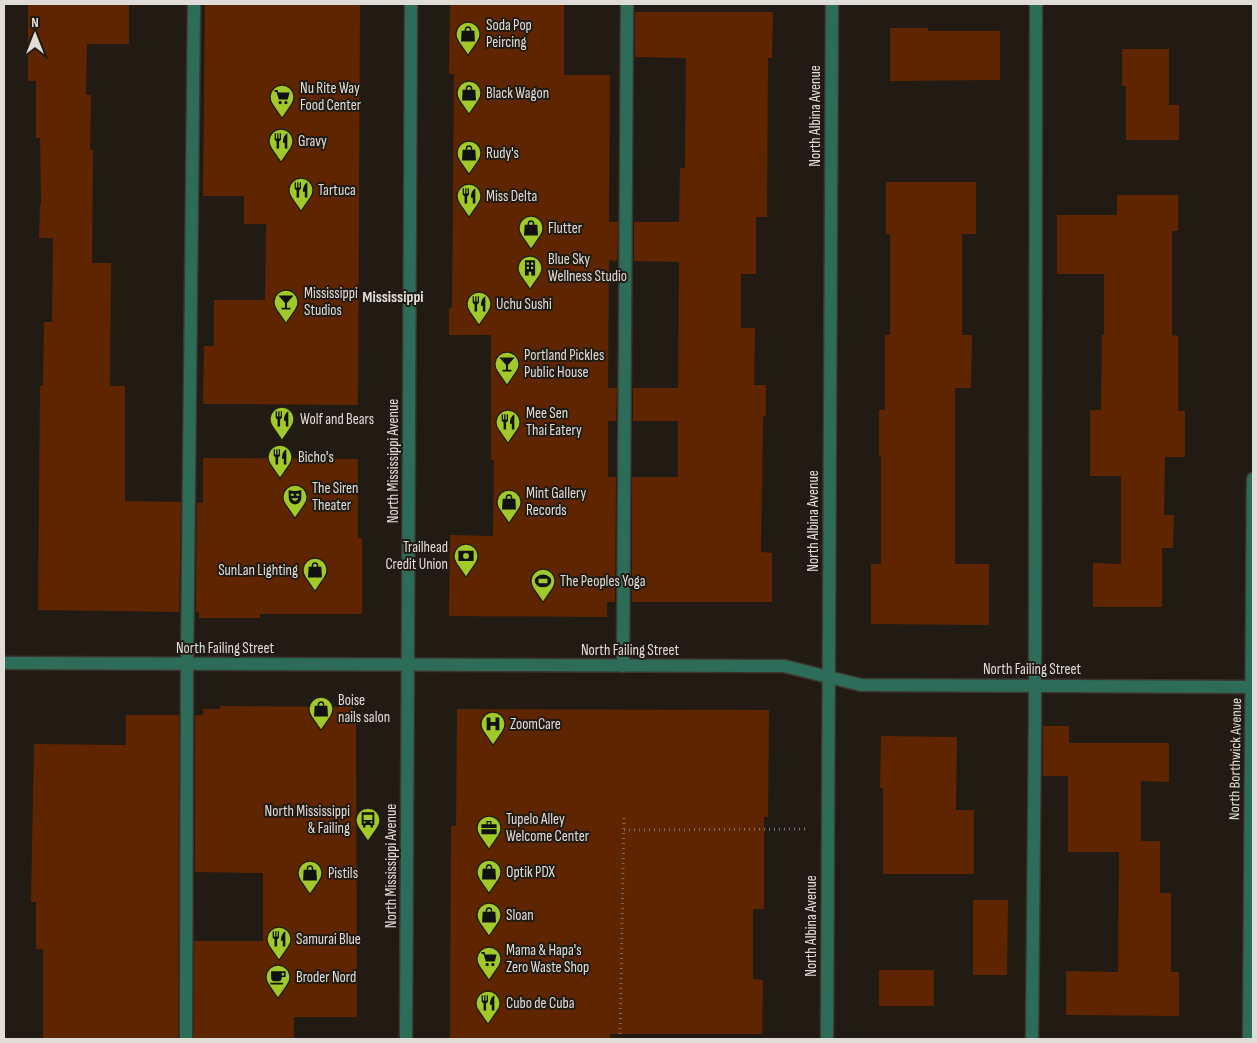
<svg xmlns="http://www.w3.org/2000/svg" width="1257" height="1043" font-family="'Sofia Sans Condensed',sans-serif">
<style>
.building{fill:#5f2500}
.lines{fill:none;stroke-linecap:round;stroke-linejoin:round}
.service-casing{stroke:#3c362e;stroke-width:15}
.minor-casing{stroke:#3c362e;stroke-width:15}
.tertiary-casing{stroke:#3c362e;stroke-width:15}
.path{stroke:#746f68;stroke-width:3;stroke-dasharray:1 4;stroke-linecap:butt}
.service{stroke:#2e6c5a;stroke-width:12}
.minor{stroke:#2e6c5a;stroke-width:12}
.tertiary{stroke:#2e6c5a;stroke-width:12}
.labels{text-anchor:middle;stroke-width:4;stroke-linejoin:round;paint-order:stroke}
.poi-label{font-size:15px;fill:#e0dcd7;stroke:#211b13;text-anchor:start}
.street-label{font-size:15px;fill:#e0dcd7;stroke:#211b13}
.neighbourhood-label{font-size:16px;font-weight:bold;fill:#e0dcd7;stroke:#211b13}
</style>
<rect width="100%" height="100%" fill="#211b13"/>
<g class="building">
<path d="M28,4h101v40h-42l-1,51h5l-1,55h3l-1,113h19l-1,123h15v115l56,1 -2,110 -141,-2 2,-224h3l1,-64h8l1,-84h-14l1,-33h1l-1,-67h-4v-57h-8z"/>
<path d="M205,4h155l-2,401 -155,-1 1,-58h10v-46h51l1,-76h-22v-28h-41z"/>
<path d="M450,4h114v71h46l-1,147h9l-1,39 -8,-1 -1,128h9l-1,33h-8v56h8l-1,125h-8v15l-158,-1 1,-81 43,1 1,-76h-3v-125h-42v-27h3l2,-234h-5z"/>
<path d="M635,12h138l-1,46h-4l-1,159h-11v57h-15v54h14l-1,57h12v31h-3l-2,136 11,1v49h-140v-125h46v-56h-45v-33h45l1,-126 -45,-1v-39h45l1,-54h5l1,-110 -51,-1z"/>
<path d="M890,28h38v3h72v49l-110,1z"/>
<path d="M1122,49h47v56h10v35h-53v-54h-4z"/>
<path d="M886,182h90v52h-14v101h10l-1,53h-16v176h34v61l-118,-1v-60h10v-108h-2v-46h6v-75h5v-101h-4z"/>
<path d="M1117,195h61v36h-6v104l6,1v75h7v46h-20l-1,58h10l-1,33h-11v59h-69v-44l28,1v-88h-31v-66h11l1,-75h2v-61h-47v-59h60z"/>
<path d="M203,458l155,1v79h4v76h-102v4h-61v-6h-3l1,-109h6z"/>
<path d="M220,706l133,1v12h3l1,298h-63v22h-100v-98h69v-68l-68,-1v-157h8v-6h17z"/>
<path d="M457,709l312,1 -1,107h-4v92h-11v70l10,1 -1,54h-152v5h-160l1,-213h5z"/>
<path d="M126,715h53l-1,324h-135v-90h-7v-47h-5l3,-158 92,1z"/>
<path d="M1043,726h26v17h100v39l-28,-1v60h19v52h11v79h8v44l-113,-1v-44l52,1 1,-120h-51v-76h-25z"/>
<path d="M881,736l76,1 -1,73h18v64h-91v-86h-3z"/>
<path d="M973,900h35l-1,75h-34z"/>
<rect x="879" y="970" width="55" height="36"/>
</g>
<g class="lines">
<defs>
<g id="service">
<path d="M623,666l4,-662"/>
<path d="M186,1039l1,-375 7,-660"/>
<path d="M1032,1039l3,-319 1,-716"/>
</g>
<g id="minor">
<path d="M4,663l780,3 77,19 392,2"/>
<path d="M827,1039l5,-1035"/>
<path d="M1249,1039l4,-560"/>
</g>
<path id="tertiary" d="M406,1039l5,-1035"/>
</defs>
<use href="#service" class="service-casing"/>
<use href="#minor" class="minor-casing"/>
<use href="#tertiary" class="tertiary-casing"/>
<g class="path">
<path d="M624,830l181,-1"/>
<path d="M620,1039l4,-224"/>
</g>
<use href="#service" class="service"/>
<use href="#minor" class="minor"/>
<use href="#tertiary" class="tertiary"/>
</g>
<defs>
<symbol id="shop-pin" viewBox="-11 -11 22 30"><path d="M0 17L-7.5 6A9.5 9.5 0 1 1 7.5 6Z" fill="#a1c92a" stroke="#211b13"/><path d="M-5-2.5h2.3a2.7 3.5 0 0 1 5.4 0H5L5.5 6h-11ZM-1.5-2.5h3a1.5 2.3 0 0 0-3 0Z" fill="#111"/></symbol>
<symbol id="supermarket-pin" viewBox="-11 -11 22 30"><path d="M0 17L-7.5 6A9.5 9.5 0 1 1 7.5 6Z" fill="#a1c92a" stroke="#211b13"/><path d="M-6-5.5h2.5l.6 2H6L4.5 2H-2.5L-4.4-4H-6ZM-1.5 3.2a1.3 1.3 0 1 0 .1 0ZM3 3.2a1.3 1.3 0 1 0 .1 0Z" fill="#111"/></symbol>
<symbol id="restaurant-pin" viewBox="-11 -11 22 30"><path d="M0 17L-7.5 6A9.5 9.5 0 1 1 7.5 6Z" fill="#a1c92a" stroke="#211b13"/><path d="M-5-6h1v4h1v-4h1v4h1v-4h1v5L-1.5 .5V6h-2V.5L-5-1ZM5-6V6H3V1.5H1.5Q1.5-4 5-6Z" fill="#111"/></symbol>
<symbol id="building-pin" viewBox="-11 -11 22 30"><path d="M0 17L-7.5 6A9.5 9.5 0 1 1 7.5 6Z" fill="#a1c92a" stroke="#211b13"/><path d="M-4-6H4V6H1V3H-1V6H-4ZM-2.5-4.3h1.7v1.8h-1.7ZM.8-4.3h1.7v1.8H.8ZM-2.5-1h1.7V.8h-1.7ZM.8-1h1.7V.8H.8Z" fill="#111"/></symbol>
<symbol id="bar-pin" viewBox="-11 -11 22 30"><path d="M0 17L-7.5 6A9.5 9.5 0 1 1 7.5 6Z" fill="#a1c92a" stroke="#211b13"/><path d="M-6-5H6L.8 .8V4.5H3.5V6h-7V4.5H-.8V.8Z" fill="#111"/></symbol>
<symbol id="theatre-pin" viewBox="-11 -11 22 30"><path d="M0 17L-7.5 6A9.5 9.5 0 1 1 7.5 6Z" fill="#a1c92a" stroke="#211b13"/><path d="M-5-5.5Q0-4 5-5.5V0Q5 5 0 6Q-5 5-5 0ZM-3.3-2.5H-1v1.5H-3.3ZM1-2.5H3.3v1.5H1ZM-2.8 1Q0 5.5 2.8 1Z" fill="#111"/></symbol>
<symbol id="bank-pin" viewBox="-11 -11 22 30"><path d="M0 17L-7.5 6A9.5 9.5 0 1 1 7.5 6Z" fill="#a1c92a" stroke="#211b13"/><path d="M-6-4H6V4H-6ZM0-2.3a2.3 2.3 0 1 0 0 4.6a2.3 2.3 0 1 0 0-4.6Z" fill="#111"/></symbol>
<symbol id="stadium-pin" viewBox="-11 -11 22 30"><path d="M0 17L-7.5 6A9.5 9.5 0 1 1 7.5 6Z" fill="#a1c92a" stroke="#211b13"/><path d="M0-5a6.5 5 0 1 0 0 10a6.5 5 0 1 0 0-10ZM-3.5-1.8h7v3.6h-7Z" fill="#111"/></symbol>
<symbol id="hospital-pin" viewBox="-11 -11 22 30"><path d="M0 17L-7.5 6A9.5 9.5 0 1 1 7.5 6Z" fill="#a1c92a" stroke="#211b13"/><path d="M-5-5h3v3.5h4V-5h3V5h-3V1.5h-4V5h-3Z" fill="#111"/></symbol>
<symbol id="bus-pin" viewBox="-11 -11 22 30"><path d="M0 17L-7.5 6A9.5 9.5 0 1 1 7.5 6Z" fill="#a1c92a" stroke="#211b13"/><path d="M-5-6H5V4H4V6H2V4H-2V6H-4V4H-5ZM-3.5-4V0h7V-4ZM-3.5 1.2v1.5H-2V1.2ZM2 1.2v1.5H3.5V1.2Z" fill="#111"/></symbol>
<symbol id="office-pin" viewBox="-11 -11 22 30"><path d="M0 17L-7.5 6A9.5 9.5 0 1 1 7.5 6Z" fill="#a1c92a" stroke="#211b13"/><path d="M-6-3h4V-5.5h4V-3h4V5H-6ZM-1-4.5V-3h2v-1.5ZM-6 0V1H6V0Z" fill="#111"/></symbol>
<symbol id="cafe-pin" viewBox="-11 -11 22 30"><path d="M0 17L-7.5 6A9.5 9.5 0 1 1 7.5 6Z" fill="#a1c92a" stroke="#211b13"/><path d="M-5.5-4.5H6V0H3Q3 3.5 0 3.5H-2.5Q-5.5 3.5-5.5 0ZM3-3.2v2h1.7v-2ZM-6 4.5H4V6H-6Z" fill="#111"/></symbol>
</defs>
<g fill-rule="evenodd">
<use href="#shop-pin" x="454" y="20" width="28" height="38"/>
<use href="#shop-pin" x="455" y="79" width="28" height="38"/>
<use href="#supermarket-pin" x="268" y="83" width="28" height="38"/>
<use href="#restaurant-pin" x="267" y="127" width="28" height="38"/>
<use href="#shop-pin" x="455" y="139" width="28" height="38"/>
<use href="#restaurant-pin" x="287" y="176" width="28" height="38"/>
<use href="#restaurant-pin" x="455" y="182" width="28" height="38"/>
<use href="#shop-pin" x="517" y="214" width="28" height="38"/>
<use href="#building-pin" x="516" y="254" width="28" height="38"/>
<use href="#bar-pin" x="272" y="288" width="28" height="38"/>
<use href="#restaurant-pin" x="465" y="290" width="28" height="38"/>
<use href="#bar-pin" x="493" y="350" width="28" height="38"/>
<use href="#restaurant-pin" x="268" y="405" width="28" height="38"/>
<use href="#restaurant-pin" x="494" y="408" width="28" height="38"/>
<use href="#restaurant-pin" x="266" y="443" width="28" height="38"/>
<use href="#theatre-pin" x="281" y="483" width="28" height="38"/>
<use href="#shop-pin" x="495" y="488" width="28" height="38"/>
<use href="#bank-pin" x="452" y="542" width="28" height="38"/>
<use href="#shop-pin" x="301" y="556" width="28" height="38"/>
<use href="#stadium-pin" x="529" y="567" width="28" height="38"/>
<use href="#shop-pin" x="307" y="695" width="28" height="38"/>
<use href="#hospital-pin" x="479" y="710" width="28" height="38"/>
<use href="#bus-pin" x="354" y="806" width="28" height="38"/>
<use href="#office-pin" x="475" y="814" width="28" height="38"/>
<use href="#shop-pin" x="475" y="858" width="28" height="38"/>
<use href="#shop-pin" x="296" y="859" width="28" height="38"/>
<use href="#shop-pin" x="475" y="901" width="28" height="38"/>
<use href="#restaurant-pin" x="265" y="925" width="28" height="38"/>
<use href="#supermarket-pin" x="475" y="945" width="28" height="38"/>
<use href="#cafe-pin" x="264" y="963" width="28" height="38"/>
<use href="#restaurant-pin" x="474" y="989" width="28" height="38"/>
</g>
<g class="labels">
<g class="poi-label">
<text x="486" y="30">Soda Pop<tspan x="486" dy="17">Peircing</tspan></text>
<text x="300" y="93">Nu Rite Way<tspan x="300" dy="17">Food Center</tspan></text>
<text x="486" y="98">Black Wagon</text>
<text x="298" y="146">Gravy</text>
<text x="486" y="158">Rudy's</text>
<text x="318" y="195">Tartuca</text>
<text x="486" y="201">Miss Delta</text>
<text x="548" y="233">Flutter</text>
<text x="548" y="264">Blue Sky<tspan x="548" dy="17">Wellness Studio</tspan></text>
<text x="304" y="298">Mississippi<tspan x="304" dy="17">Studios</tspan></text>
<text x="496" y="309">Uchu Sushi</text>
<text x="524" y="360">Portland Pickles<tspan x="524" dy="17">Public House</tspan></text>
<text x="526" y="418">Mee Sen<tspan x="526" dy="17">Thai Eatery</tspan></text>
<text x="300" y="424">Wolf and Bears</text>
<text x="298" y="462">Bicho's</text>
<text x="312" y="493">The Siren<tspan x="312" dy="17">Theater</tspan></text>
<text x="526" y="498">Mint Gallery<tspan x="526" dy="17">Records</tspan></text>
<text x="448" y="552" text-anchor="end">Trailhead<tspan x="448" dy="17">Credit Union</tspan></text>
<text x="298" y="575" text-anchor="end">SunLan Lighting</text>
<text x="560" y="586">The Peoples Yoga</text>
<text x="338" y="705">Boise<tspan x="338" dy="17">nails salon</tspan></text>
<text x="510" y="729">ZoomCare</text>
<text x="350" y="816" text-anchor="end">North Mississippi<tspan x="350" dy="17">&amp; Failing</tspan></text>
<text x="506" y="824">Tupelo Alley<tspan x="506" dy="17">Welcome Center</tspan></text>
<text x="506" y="877">Optik PDX</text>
<text x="328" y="878">Pistils</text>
<text x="506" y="920">Sloan</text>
<text x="296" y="944">Samurai Blue</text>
<text x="506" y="955">Mama &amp; Hapa's<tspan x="506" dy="17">Zero Waste Shop</tspan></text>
<text x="296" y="982">Broder Nord</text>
<text x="506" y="1008">Cubo de Cuba</text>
</g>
<g class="street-label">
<text transform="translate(815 116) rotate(-90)" y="5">North Albina Avenue</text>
<text transform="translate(393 461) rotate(-90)" y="5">North Mississippi Avenue</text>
<text transform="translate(813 521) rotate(-90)" y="5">North Albina Avenue</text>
<text x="225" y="653">North Failing Street</text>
<text x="630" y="655">North Failing Street</text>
<text x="1032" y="674">North Failing Street</text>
<text transform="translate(1235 759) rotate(-89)" y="5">North Borthwick Avenue</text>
<text transform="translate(391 866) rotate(-90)" y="5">North Mississippi Avenue</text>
<text transform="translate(811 926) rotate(-90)" y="5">North Albina Avenue</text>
</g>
<g class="neighbourhood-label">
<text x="393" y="302">Mississippi</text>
</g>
</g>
<rect width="1257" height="1043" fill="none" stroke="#e0dcd7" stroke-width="10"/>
<g transform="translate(35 35)" stroke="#211b13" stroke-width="4" paint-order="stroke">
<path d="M0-4L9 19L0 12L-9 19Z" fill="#e0dcd7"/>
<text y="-8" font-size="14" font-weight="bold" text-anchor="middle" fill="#e0dcd7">N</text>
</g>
</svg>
